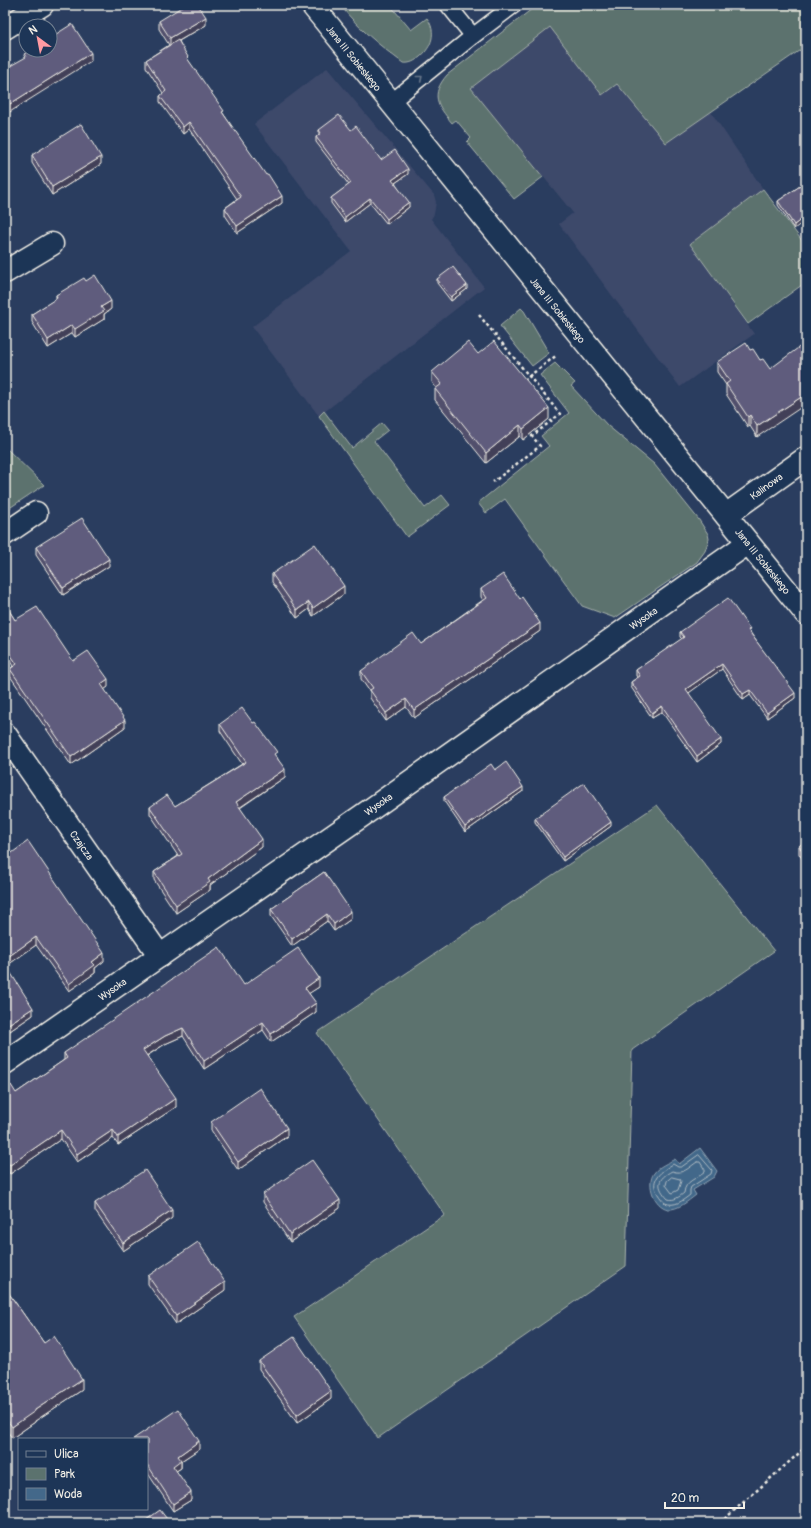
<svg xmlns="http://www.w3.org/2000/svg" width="811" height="1528" font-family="Pangolin,sans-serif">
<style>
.built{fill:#3e496b}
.green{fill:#5b726e;stroke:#a8b2ab}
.water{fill:#43688a;stroke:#8a9fb0}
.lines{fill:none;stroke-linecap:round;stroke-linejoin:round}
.shore{stroke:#adbac2;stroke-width:1}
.lane-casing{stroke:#f4f1e8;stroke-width:18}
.street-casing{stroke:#f4f1e8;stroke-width:25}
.secondary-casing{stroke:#f4f1e8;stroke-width:25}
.path{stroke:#f4f1e8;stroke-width:2.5;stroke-dasharray:3 3;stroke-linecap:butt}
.lane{stroke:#1d3557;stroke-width:15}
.street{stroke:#1d3557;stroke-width:22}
.secondary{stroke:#1d3557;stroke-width:22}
.wall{fill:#514f6c;stroke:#f4f1e8}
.shaded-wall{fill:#424058;stroke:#f4f1e8}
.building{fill:#5e5c7d;stroke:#f4f1e8}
.oneway{stroke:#68778a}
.labels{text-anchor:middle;stroke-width:3.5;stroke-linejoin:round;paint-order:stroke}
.street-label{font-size:10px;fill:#f4f1e8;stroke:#1d3557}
</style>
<rect width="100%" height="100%" fill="#2a3d5f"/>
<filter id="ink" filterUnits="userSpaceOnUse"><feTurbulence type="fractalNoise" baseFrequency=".025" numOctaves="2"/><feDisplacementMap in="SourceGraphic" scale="8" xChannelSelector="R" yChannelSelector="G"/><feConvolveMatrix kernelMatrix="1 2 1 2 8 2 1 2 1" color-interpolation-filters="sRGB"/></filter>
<g filter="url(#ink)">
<g class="built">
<path d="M550,27l52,68 15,-11 49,59 45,-31 52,77 -73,55 64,90 -74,53 -121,-163 14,-11 -102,-125z"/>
<path d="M327,68l107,127 2,7 -2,12 -3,5 53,68 -165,129 -67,-89 99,-76 -97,-127z"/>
</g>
<g class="green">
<path d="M340,5h50l21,25 16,-12c10,14 5,29 -7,39 -5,4 -10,7 -17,6 -24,-18 -45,-35 -63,-58z"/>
<path d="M537,5h269v41l-140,97 -49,-59 -15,11 -52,-68 -79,61 72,89 -29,22 -47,-57 4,-4 -15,-18 -4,3c-15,-18 -22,-28 -5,-48z"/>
<path d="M763,189l43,57v36l-58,42 -58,-80z"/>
<path d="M521,308l3,3 25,42 -17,13 -32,-40z"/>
<path d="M555,363l20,20 -4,3 37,40 46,38 45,56 9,14 1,5 -4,12 -8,11 -82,56 -33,-12 -77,-107 -19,14 -8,-10 71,-57 -8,-10 28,-23 -29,-38z"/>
<path d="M324,411l28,37 30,-25 6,7 -14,11 51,67 17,-13 8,10 -43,32 -88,-121z"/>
<path d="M5,447l39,38 -39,26z"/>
<path d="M657,805l117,146 -142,99 -6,216 -248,172 -84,-121 151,-102 -128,-182z"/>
</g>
<path class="water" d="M700,1148l17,23 -3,6 -21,13 3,5c-8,6 -18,15 -28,14 -14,-3 -22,-25 -14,-36 5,-7 14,-10 21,-14l4,5z"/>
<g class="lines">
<g class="shore">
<path d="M699,1155l13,15 -1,4 -20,13 -1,3v5c-8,6 -15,12 -25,8 -17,-18 -12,-27 8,-39l5,3h3z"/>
<path d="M697,1162h3l5,8v2c-8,7 -20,8 -21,21 -5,4 -10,8 -16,6 -12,-13 -11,-20 4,-28 11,4 16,-3 25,-9z"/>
<path d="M672,1177l8,2 1,2 -3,9 -6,3 -6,-8 1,-4z"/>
</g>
<defs>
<g id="lane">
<path d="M448,5l25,31"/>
<path d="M390,103l83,-67 41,-31"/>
</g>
<g id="street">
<path d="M5,28l37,-23"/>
<path d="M5,272l47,-28"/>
<path d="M726,515l80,-57"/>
<path d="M5,534l31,-21"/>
<path d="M5,734l155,222"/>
<path d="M5,1063l358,-248 385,-272"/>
</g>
<path id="secondary" d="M312,5l494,609"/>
</defs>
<use href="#lane" class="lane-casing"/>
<use href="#street" class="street-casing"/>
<use href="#secondary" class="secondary-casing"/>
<g class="path">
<path d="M479,315l81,99 -28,22 8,10 -47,36"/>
<path d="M524,380l33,-25"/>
<path d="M720,1523l86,-76"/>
</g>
<use href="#lane" class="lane"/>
<use href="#street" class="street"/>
<use href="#secondary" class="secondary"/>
</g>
<g class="wall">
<path d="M483,5h8l-5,4z"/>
<path d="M159,21l47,4 -27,16 9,19 94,143 -45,30 -12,-18v-7l12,-9 -48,-70 -6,5 -23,-32v-6l3,-3 -17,-26v-7l23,-15 -10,-16z"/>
<path d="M319,130h32l30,30 27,14 -13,9 14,24 -22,17 -17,-21 -25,19 -14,-19v-5l18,-13 -33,-43v-5l3,-3z"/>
<path d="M32,155l69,9 -49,31 -20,-32z"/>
<path d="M806,182l-12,47 -16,-24v-4z"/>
<path d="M437,279l30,10 -16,12 -14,-18z"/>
<path d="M86,281l25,28 -7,5v5l-29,18 -3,-4 -24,15 -16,-26v-8l24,-15v-4z"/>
<path d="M750,350l10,10 -3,77 -7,-11 -2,1 -22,-33v-9l-9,-13v-10z"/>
<path d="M478,354l71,65 -26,21 -3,-4 -34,27 -51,-63v-11l1,-1 -4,-6v-10z"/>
<path d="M36,547l73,19 -46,29 -27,-40z"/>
<path d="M272,574l72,20 -31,22 -4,-7 -12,9 -25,-36z"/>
<path d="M481,589l59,42 -126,87 -8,-11 -20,14 -16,-23v-6l-9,-13v-8l60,-27 62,-44 -2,-3z"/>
<path d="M5,604l10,16 58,41 35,26 -4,2 21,38 -54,38 -61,-89v-7l3,-3 -8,-12z"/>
<path d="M680,632h70l45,66 -28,20 -17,-23 -7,5 -21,-31 -34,24 33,51 -24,18 -35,-50 -10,6 -21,-31v-5l7,-5 -2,-1v-6l46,-31 -2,-2z"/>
<path d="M220,724l57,33 8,20 -45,31 22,39 -52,38v5l-34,23 -22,-33v-8l24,-16 -28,-42v-7l25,-1 67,-42 -22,-33z"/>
<path d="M495,770l28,21 -58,41 -21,-31v-4z"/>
<path d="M535,818l76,8 -48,35 -28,-39z"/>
<path d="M806,841v23l-7,-10v-8z"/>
<path d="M5,858l99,103 -9,7v5l-26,18 -33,-46 -30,21 27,49 -26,18 -2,-4z"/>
<path d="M324,872l27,47 -17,12 -7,-10 -35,25 -21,-30v-7z"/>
<path d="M244,985l75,2 -10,6 7,19 -45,30 -8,-12 -59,39 -21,-33 -18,8 -18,12 29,51 -58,38 -5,-7 -36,24 -16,-23 -51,35 -5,-7v-77l11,3 48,-33v-7z"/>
<path d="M211,1122l76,14 -49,34 -27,-40z"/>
<path d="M263,1194l77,14 -50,34 -27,-40z"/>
<path d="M95,1203l77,15 -49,33 -28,-40z"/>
<path d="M148,1276l77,14 -49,34 -28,-40z"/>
<path d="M5,1288l39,55 38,47 -47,31v1l-23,16 -7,-10z"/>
<path d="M259,1361l72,38 -34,24 -38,-54z"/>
<path d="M147,1439l52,10 -18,12v7l-5,3 15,29 -18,11 -26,-39z"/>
</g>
<g class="shaded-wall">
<path d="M486,5h5l-5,4z"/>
<path d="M206,17v8l-36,21v-8z"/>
<path d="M91,53v8l-86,54v-8z"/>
<path d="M189,122v7l-6,5v-7z"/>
<path d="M101,157v7l-49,31v-8z"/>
<path d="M408,169v5l-16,11v-5z"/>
<path d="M282,196v7l-45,30v-7z"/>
<path d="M370,198v5l-25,19v-5z"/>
<path d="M409,202v5l-22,17v-5z"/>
<path d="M806,216v4l-12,9v-4z"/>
<path d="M467,285v4l-16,12v-4z"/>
<path d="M111,301v8l-7,5v5l-29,18v-8l26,-22z"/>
<path d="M72,325v8l-24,15v-8z"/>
<path d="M806,394v10l-49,33v-11z"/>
<path d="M549,408v11l-26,21v-11z"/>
<path d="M750,415v11l-2,1v-10z"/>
<path d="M520,425v11l-34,27v-10z"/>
<path d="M109,559v7l-46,29v-7z"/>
<path d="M344,586v8l-31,22v-8z"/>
<path d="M309,602v7l-12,9v-8z"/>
<path d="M540,623v8l-126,87v-8z"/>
<path d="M722,664v5l-36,26v-6z"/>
<path d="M108,679v8l-7,5v-8z"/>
<path d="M750,690v5l-7,5v-6z"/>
<path d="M795,693v5l-28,20v-5z"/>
<path d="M406,699v8l-20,14v-8z"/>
<path d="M662,706v6l-10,6v-5z"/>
<path d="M125,720v7l-54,38v-8z"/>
<path d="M721,739v5l-24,18v-6z"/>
<path d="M285,769v8l-49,33v-8z"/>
<path d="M523,787v4l-58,41v-5z"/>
<path d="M611,822v4l-48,35v-4z"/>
<path d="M262,839v8l-52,38v5l-34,23v-8l32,-26z"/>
<path d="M351,911v8l-17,12v-7z"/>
<path d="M327,914v7l-35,25v-7z"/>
<path d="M36,937v8l-31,22v-8z"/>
<path d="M104,953v8l-9,7v5l-26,18v-7l23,-22z"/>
<path d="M319,978v9l-14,9v-8z"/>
<path d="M316,1003v9l-45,30v-8z"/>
<path d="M33,1008v7l-26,18v-8z"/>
<path d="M263,1022v8l-59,39v-8z"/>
<path d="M183,1028v8l-18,8 -22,14v-8l22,-14z"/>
<path d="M176,1098v9l-58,38v-8z"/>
<path d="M287,1128v8l-49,34v-8z"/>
<path d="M61,1130v9l-51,35v-9z"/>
<path d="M113,1130v8l-36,24v-8z"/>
<path d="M340,1200v8l-50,34v-8z"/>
<path d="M172,1210v8l-49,33v-8z"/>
<path d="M225,1282v8l-49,34v-8z"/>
<path d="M82,1379v11l-47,31v1l-23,16v-11l23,-17z"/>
<path d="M331,1391v8l-34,24v-8z"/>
<path d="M199,1441v8l-18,12v7l-8,5v-7l5,-10z"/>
<path d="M191,1492v8l-18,11v-7z"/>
</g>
<g class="building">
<path d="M185,5h13l8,12 -36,21 -11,-17z"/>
<path d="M72,24l19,29 -86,54v-38l21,-12 -2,-3 7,-4h19v-12z"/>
<path d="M178,40l10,17 -1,1 37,53 -2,1 44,63 2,-1 14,22 -45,30 -12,-18 16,-11 -52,-75 -6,5 -23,-31 6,-5 -20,-31z"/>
<path d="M339,115l12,15 5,-4 25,34 14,-10 13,19 -16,11 17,22 -22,17 -17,-21 -25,19 -14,-19 20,-15 -35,-46 5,-4 -2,-3z"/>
<path d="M81,124l20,33 -49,30 -20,-32z"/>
<path d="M806,182v34l-12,9 -16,-24z"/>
<path d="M453,267l14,18 -16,12 -14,-18z"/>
<path d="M95,275l16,26 -10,6 3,4 -29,18 -3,-4 -24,15 -16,-26 25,-16 -1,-3 28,-17 2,3z"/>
<path d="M494,341l55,67 -26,21 -3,-4 -34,28 -51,-64 7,-5 -10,-12 36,-30 10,12z"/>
<path d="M806,342v52l-49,32 -7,-11 -2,2 -22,-33 4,-3 -13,-19 29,-19 4,7 3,-1 7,11 3,-1 7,10z"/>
<path d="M82,518l27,41 -46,29 -27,-41z"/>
<path d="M315,544l29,42 -31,22 -4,-6 -12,8 -25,-36z"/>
<path d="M503,574l17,25 2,-2 18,26 -126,87 -8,-11 -20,14 -16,-23 3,-2 -12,-17 52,-38 8,11 66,-46 -6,-9z"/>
<path d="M728,598l22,31 -2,1 47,63 -28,20 -17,-23 -7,4 -21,-30 -36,25 35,50 -24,17 -35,-50 -10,7 -21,-31 9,-6 -4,-6 48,-33 -4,-5z"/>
<path d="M5,604l10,16 22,-13 36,54 15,-10 20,28 -7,5 24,36 -54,37 -61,-88 7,-5 -12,-17z"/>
<path d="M242,708l11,15 2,-1 22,30 -3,2 11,15 -49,33 26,37 -54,40 2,3 -34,23 -22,-33 28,-18 -32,-47 17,-12 8,11 71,-44 -26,-38z"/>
<path d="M506,762l17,25 -58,40 -21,-30 47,-33 4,6z"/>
<path d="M584,783l27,39 -48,35 -28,-39z"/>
<path d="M28,841l76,112 -12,9 3,3 -26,19 -33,-47 -31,22v-101z"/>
<path d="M806,841v15l-7,-10z"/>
<path d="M324,872l27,39 -17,13 -7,-10 -35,25 -21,-30z"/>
<path d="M219,947l25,38 54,-37 21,30 -14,10 11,15 -45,31 -8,-12 -59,39 -21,-33 -18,8 -22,14 33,48 -58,39 -5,-7 -36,24 -16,-24 -51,35 -5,-6v-69l6,-5 5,8 51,-35 -3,-5z"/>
<path d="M5,964l28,44 -26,17 -2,-3z"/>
<path d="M260,1088l27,40 -49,34 -27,-40z"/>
<path d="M312,1160l28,40 -50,34 -27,-40z"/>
<path d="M145,1170l27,40 -49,33 -28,-40z"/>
<path d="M198,1242l27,40 -49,34 -28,-40z"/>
<path d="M5,1288l39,55 10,-7 28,43 -47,31v1l-23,16 -7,-10z"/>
<path d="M294,1337l37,54 -34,24 -38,-54z"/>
<path d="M178,1409l21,32 -21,15 3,4 -8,6 18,26 -18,12 -26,-40v-25h-14z"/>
<path d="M160,1510l10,13h-28z"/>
</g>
<defs><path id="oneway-chevron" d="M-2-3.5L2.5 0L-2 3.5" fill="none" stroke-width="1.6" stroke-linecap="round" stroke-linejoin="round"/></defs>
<use class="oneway" href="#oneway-chevron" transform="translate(420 78) rotate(-39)"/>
</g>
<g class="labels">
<g class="street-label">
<text transform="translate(354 58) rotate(51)" y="4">Jana III Sobieskiego</text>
<text transform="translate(558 310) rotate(51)" y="4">Jana III Sobieskiego</text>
<text transform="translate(766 486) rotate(-36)" y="4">Kalinowa</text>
<text transform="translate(763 561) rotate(51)" y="4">Jana III Sobieskiego</text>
<text transform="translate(643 618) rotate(-35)" y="4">Wysoka</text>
<text transform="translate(378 804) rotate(-35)" y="4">Wysoka</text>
<text transform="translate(82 845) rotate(55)" y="4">Czajcza</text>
<text transform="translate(112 989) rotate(-35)" y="4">Wysoka</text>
</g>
</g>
<rect width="811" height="1528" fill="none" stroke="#1d3557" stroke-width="20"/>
<rect x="10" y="10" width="791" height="1508" fill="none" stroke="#f4f1e8" stroke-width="1.5" filter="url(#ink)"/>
<rect x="18" y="1438" width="130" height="72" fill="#1d3557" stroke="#738091"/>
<rect x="26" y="1451" width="20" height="6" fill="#1d3557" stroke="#738091"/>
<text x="54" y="1458" font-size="12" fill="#f4f1e8">Ulica</text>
<rect x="26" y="1468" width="20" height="12" fill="#5b726e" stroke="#738091"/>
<text x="54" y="1478" font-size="12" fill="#f4f1e8">Park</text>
<rect x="26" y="1488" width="20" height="12" fill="#43688a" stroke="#738091"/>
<text x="54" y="1498" font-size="12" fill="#f4f1e8">Woda</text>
<g transform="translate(38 38) rotate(328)"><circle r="19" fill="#1d3557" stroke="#738091"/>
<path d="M0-3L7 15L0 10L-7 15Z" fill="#ff9aa2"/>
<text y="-6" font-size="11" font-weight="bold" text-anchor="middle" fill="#f4f1e8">N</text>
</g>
<path d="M665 1502v6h79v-6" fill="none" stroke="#f4f1e8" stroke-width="2"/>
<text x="671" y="1502" font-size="12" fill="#f4f1e8" stroke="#1d3557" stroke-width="3" paint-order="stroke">20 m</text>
</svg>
